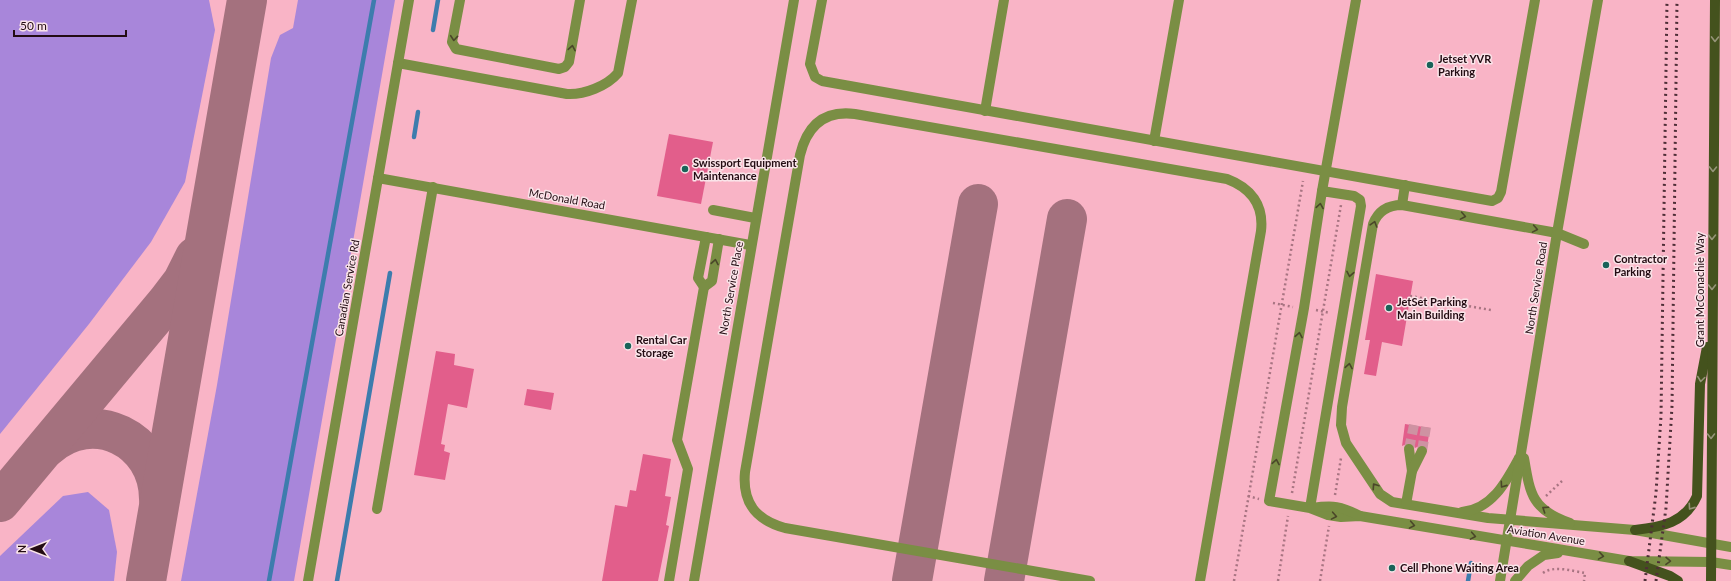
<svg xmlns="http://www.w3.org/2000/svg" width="1731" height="581" font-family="Lato,sans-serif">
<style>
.green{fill:#a886da}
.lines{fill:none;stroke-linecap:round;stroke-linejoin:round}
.stream{stroke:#3d7cad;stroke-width:4.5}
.taxiway{stroke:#a4717e;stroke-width:40}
.building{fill:#e25e8b}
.minor-tunnel{stroke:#ce92a2;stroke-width:10;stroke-dasharray:10 5;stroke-linecap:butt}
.path{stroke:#a87482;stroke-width:2.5;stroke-dasharray:2 3;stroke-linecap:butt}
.minor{stroke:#7a8e44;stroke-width:10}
.major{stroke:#44521d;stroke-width:10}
.rail{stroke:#4e2e37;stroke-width:3;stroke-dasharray:2 4;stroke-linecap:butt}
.oneway{stroke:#4a4629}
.oneway2{stroke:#969479}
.poi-dot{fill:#196359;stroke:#fae4e9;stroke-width:1.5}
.labels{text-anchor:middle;stroke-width:3;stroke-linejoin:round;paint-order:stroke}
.poi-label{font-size:11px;font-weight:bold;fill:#230c13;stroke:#fae4e9;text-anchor:start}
.street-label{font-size:11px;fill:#230c13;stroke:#fae4e9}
</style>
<rect width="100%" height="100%" fill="#f9b4c6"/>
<g class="green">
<path d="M0,0h209l6,30 -30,152 -34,60 -62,82 -89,110z"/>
<path d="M298,0h97l-101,581h-113l36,-196 54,-327 9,-23 13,-7z"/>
<path d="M88,492l21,18 8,42 -3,29h-114v-25l63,-60z"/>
</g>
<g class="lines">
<g class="stream">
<path d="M433,30l5,-30"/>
<path d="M414,137l4,-25"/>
<path d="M269,581l105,-581"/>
<path d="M337,581l53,-308"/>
<path d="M1468,581l3,-18"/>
</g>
<g class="taxiway">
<path d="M47,447c46,-41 112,-8 112,52"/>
<path d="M0,502l167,-200 16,-21 12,-24"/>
<path d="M146,581l101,-581"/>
<path d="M912,581l66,-377"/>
<path d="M1004,581l63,-362"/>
</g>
</g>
<g class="building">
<path d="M669,134l44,8 -12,62 -44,-8z"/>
<path d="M1376,274l37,7 -11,65 -20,-4 -6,34 -12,-2 6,-34h-5z"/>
<path d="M436,351l19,3 -1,11 20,4 -7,39 -19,-4 -7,40 4,1 -1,6 6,2 -5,27 -31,-5z"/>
<path d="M527,389l27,4 -3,17 -27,-5z"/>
<path d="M1405,424l25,4 -3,19 -6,-2 -6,3 -1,-3 -5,-2 -7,3z"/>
<path d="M643,454l28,5 -6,37 6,1 -5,28 3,1 -11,55h-56l13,-76 12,2 3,-17 6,1z"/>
</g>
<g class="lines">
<g class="minor-tunnel">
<path d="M1409,449l5,-24"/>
<path d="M1422,451l4,-24"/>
</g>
<g class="path">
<path d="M1410,296l81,14"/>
<path d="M1273,303l20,4"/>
<path d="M1316,310l14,3"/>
<path d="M1292,493l49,-288"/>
<path d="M1335,495l6,-37"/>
<path d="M1248,496l11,3"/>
<path d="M1546,496l16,-15"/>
<path d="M1543,573c11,-8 29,-2 42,0l-1,8"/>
<path d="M1234,581l69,-400"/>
<path d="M1278,581l10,-65"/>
<path d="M1320,581l9,-55"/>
</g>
<g class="minor">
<path d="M460,0l-8,42 4,7 103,20 6,-2 4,-5 11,-62"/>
<path d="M822,0l-12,64 5,13 7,4 670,120 6,-3 3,-6 34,-192"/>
<path d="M398,63l169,31c17,1 40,-8 51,-21l14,-73"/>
<path d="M985,111l19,-111"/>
<path d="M1154,141l25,-141"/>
<path d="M378,178l372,67"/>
<path d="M1322,191l34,-191"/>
<path d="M1402,205l3,-20"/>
<path d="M713,210l42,8"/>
<path d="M706,237l-8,41 6,9 8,-6 7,-42"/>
<path d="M1584,244l-27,-11 -155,-28c-14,0 -24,6 -29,19l-31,183 -1,18 5,18 34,51 12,8 96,16 147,12 96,17"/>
<path d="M1409,449l3,22"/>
<path d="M1524,458c6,36 8,52 46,65"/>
<path d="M1406,504l6,-33 10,-20"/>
<path d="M1310,508l51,-302 -1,-6 -6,-4 -32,-5 -18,117 -35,193 41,7 18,7 13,2 19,-1 269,45 82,1 20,3"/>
<path d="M1312,508c21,-3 29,-2 48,8"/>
<path d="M377,509l56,-322"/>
<path d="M1462,512c30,-3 44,-30 57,-54"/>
<path d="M308,581l101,-581"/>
<path d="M669,581l19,-112 -11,-29 27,-153"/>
<path d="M694,581l100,-581"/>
<path d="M1090,581l-305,-53c-29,-8 -43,-25 -40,-56l55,-317c7,-29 24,-45 55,-41l372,65c24,9 37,26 34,52l-61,350"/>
<path d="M1500,581l57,-348 41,-233"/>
<path d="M1515,581l13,-15 16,-11 14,-2"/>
</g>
<g class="major">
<path d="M1635,530c27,-3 50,-7 62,-34l3,-112 7,-37"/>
<path d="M1629,561l41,15 8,5"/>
<path d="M1711,581l4,-581"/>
</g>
<g class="rail">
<path d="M1645,581l11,-88 5,-77 6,-416"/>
<path d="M1656,581l10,-73 6,-102 5,-406"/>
</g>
</g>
<defs><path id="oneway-chevron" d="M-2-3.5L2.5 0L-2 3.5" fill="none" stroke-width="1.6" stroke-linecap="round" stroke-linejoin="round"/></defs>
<g class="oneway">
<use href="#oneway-chevron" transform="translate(454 38) rotate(95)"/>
<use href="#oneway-chevron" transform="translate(572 48) rotate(-80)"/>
<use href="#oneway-chevron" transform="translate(1320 206) rotate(-81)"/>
<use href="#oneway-chevron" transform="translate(1463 216) rotate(10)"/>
<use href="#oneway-chevron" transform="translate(1374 224) rotate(-73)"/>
<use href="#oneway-chevron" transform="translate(1535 229) rotate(10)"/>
<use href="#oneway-chevron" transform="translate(715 262) rotate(-80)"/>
<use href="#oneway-chevron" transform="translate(1350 274) rotate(100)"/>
<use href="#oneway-chevron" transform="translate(1299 335) rotate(-80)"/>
<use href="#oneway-chevron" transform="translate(1349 366) rotate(-80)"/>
<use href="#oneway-chevron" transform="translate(1276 462) rotate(-80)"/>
<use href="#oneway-chevron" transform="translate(1503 485) rotate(125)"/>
<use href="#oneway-chevron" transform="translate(1375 486) rotate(-124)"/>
<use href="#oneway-chevron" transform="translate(1545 509) rotate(-146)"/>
<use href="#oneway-chevron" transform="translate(1334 516) rotate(10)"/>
<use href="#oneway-chevron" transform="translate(1412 525) rotate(10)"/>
<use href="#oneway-chevron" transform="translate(1473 536) rotate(10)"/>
<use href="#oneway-chevron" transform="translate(1601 556) rotate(9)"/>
<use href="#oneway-chevron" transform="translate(1668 561) rotate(1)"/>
</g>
<g class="oneway2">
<use href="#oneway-chevron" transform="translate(1715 39) rotate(91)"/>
<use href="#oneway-chevron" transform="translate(1713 169) rotate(91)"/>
<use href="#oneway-chevron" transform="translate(1712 237) rotate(91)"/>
<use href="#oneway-chevron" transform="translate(1712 287) rotate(90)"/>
<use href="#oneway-chevron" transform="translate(1701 379) rotate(98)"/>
<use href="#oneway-chevron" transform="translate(1711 436) rotate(90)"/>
<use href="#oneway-chevron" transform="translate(1691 507) rotate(125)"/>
</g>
<g class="poi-dot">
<circle cx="1430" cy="65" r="4"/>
<circle cx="685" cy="169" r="4"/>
<circle cx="1606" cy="265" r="4"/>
<circle cx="1389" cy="308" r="4"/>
<circle cx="628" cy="346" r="4"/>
<circle cx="1392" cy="568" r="4"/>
</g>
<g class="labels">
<g class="poi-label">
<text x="1438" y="63">Jetset YVR<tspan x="1438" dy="13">Parking</tspan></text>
<text x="693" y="167">Swissport Equipment<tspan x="693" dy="13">Maintenance</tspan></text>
<text x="1614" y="263">Contractor<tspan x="1614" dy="13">Parking</tspan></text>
<text x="1397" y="306">JetSet Parking<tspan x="1397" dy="13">Main Building</tspan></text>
<text x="636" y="344">Rental Car<tspan x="636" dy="13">Storage</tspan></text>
<text x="1400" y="572">Cell Phone Waiting Area</text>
</g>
<g class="street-label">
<text transform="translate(567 199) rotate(10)" y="4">McDonald Road</text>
<text transform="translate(347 288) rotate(-80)" y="4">Canadian Service Rd</text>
<text transform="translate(731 288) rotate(-80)" y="4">North Service Place</text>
<text transform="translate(1536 288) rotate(-81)" y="4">North Service Road</text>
<text transform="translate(1700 290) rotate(-90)" y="4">Grant McConachie Way</text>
<text transform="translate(1546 535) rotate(9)" y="4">Aviation Avenue</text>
</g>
</g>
<g transform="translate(32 549) rotate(270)" stroke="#fae4e9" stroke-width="3" paint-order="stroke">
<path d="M0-3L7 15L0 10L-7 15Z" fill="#230c13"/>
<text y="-6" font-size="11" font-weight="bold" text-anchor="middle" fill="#230c13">N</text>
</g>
<path d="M14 30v6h112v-6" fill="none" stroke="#230c13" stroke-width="2"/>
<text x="20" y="30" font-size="12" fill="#230c13" stroke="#fae4e9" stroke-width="3" paint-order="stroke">50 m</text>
</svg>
